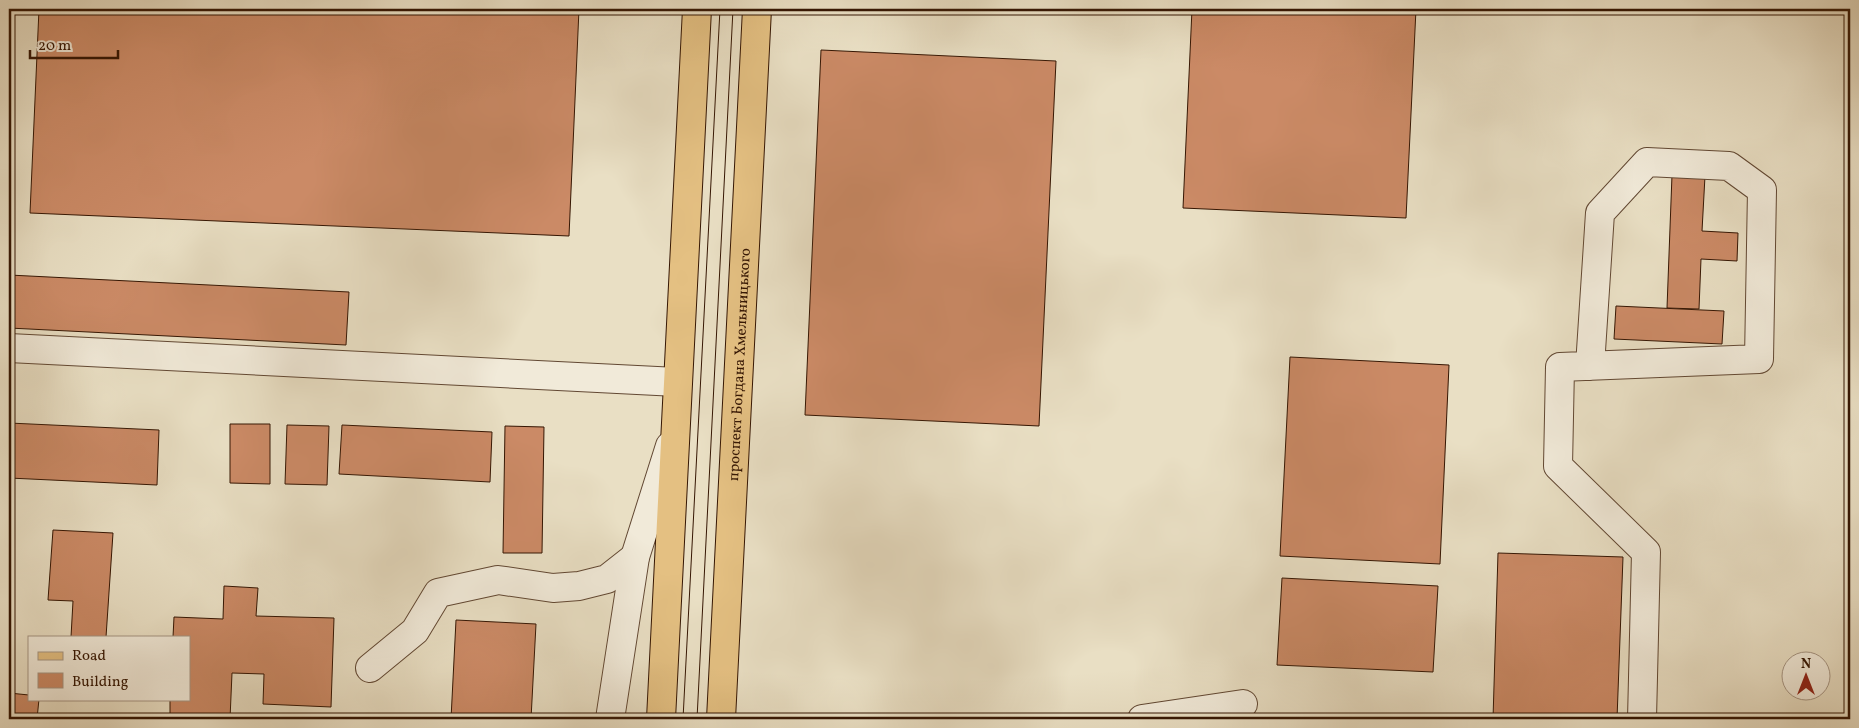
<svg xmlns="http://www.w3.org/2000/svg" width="1859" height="728" font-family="Vollkorn,serif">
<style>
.building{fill:#cb8a66;stroke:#351603}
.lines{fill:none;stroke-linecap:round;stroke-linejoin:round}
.minor-casing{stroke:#624833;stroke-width:30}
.major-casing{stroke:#351603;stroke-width:30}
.minor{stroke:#f1ead9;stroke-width:28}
.major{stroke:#e4c082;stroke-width:28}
.tram{stroke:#351603;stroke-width:1}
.labels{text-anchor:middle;stroke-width:4;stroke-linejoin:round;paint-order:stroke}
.street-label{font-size:15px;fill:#351603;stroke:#f1ead9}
</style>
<rect width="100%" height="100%" fill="#e9dfc4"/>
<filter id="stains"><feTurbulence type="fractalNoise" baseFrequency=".004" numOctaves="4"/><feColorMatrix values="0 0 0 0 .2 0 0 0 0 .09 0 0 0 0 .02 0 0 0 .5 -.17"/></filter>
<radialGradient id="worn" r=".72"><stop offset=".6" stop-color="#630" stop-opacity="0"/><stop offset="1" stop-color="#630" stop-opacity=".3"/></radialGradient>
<g class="building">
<path d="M39,9h540l-10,227 -539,-23z"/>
<path d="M1192,9h224l-10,209 -223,-10z"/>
<path d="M821,50l235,11 -17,365 -234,-11z"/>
<path d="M1672,175l33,1 -3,55 36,2 -1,28 -36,-2 -2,50 -32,-1z"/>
<path d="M9,275l340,17 -3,53 -337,-17z"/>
<path d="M1616,306l108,5 -2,33 -108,-5z"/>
<path d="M1290,357l159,8 -9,199 -160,-8z"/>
<path d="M9,423l150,7 -2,55 -148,-7z"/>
<path d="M230,424h40v60l-40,-1z"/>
<path d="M287,425l42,1 -2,59 -42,-1z"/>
<path d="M342,425l150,7 -2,50 -151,-8z"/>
<path d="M505,426l39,1 -2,126h-39z"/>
<path d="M53,530l60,3 -7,104h-35l2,-36 -25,-1z"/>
<path d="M1498,553l125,4 -6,162h-124z"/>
<path d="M1282,578l156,8 -5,86 -156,-7z"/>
<path d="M224,586l34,2 -2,28 78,2 -3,89 -68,-3 1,-30 -32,-1 -2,46h-60v-20h19v-62h-16l1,-20 49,2z"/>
<path d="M456,620l80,4 -5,95h-80z"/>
<path d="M9,693l20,2v4h10l-2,20h-28z"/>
</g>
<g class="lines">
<defs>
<g id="minor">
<path d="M9,348l668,34"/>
<path d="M1590,366l10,-153 47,-51 82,4 33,24 -3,169 -199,8 -2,99 88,86 -4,167"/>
<path d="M370,668l45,-37 23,-38 60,-13 55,8 26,-2 28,-7 28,-22"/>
<path d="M610,719l25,-162 35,-111"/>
<path d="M1142,719l101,-15"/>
</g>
<g id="major">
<path d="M661,719l36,-710"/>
<path id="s1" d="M721,719l36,-710"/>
</g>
</defs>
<use href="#minor" class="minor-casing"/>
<use href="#major" class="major-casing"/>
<use href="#minor" class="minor"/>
<use href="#major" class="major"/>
<g class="tram">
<path d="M683,719l37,-710"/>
<path d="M697,719l36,-710"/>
</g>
</g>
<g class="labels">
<g class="street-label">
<text dy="5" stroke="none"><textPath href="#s1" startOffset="355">проспект Богдана Хмельницького</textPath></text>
</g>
</g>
<rect width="1859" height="728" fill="none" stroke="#e9dfc4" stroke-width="30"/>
<rect x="10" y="10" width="1839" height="708" fill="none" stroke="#351603" stroke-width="2.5"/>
<rect x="15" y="15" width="1829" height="698" fill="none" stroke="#351603"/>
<rect x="28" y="636" width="162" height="65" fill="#f1ead9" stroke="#a69583"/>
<rect x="38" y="652" width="25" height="8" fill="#e4c082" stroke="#a69583"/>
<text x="72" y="660" font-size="15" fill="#351603">Road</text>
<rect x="38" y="673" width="25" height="15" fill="#cb8a66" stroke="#a69583"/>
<text x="72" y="686" font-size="15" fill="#351603">Building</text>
<g transform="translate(1806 676)"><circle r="24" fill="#f1ead9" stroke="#a69583"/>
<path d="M0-4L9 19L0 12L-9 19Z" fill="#8f2418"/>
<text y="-8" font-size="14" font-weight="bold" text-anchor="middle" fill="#351603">N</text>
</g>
<path d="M30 50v8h88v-8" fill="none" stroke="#351603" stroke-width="2.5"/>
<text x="38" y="50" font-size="15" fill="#351603" stroke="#f1ead9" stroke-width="4" paint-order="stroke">20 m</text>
<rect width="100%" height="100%" filter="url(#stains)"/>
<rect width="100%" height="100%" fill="url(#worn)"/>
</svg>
